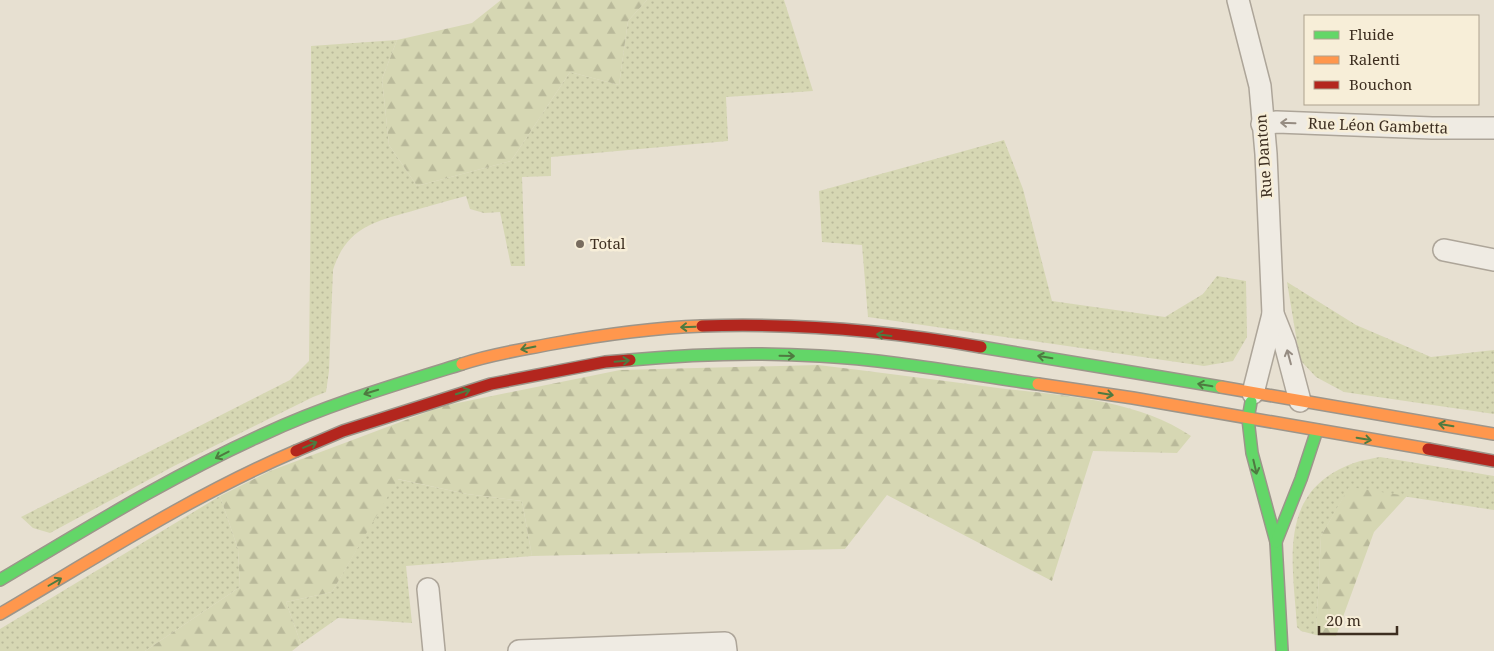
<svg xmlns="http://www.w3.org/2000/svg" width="1494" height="651" font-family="'Noto Serif',serif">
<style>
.grass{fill:url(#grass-dots)}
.forest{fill:url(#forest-firs)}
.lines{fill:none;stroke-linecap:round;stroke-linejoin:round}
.street-casing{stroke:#ada599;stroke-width:24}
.fast-casing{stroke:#9c958a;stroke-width:14}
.slow-casing{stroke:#9c958a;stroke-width:14}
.jam-casing{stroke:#9c958a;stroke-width:14}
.street{stroke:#efebe3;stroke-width:21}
.fast{stroke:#63d668;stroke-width:11}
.slow{stroke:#ff974d;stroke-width:11}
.jam{stroke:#b3261e;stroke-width:11}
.oneway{stroke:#968c82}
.oneway2{stroke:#4e7a40}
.poi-dot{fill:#786c5e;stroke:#f7eed8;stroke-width:2}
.labels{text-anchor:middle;stroke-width:5;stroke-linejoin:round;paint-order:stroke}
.street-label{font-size:15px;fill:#3d2e20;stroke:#f7eed8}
.poi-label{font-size:15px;fill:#3d2e20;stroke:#f7eed8;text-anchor:start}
</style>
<defs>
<pattern id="grass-dots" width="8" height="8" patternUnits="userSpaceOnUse" patternTransform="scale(1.25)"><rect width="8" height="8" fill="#d6d7b3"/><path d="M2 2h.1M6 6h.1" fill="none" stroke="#b9b99a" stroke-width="1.8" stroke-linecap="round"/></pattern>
<pattern id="forest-firs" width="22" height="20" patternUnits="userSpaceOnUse" patternTransform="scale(1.25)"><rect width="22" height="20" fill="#d6d7b3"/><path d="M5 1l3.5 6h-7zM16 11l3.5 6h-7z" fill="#b9b99a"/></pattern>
</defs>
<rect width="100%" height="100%" fill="#e7e0d1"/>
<g class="grass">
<path d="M647,0h137l29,91 -87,6 2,44 -177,16v19l-29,1 3,89h-14l-11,-54 -16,1 -14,-4 -4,-13c-19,5 -38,10 -57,16 -37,10 -63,17 -76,58l-4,101 -3,21 -13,5 -139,69 -124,67 -17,-5 -12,-11 269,-137 19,-19c1,-105 3,-210 2,-315l86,-6 -15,39 7,66 28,41 94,-25 59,-89 49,13 9,-64z"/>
<path d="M1004,140l19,49 29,112 113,16 38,-23 14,-18 29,5 1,56 -14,24 -29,5 -336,-49 -6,-72 -40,-3 -3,-51z"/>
<path d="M1287,282l69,43 75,32 63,-7v64l-150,-22 -28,-15 -16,-17z"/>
<path d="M1380,457l114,19v34l-145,-22 -28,48 -5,99 -15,-4 -4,-4c-4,-65 -21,-136 57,-164 8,-3 17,-4 26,-6z"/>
<path d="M397,479l70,15 55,7 10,55 -126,10 6,57 -74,-5 -37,26 -15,-42 46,-10z"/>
<path d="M220,496l18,53 2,38 -95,64h-145v-22z"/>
</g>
<g class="forest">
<path d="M501,0h146l-19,21 -9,64 -49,-13 -59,89 -94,25 -28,-41 -7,-66 15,-39 75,-17z"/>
<path d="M818,365c60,7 120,15 180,23 65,8 138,11 193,48l-14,17 -84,-2 -41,130 -165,-86 -42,54 -313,7 -10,-55 -55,-7 -69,-15 -66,113 -46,10 15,42 -9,7h-147l95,-64 -2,-38 -18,-53 50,-25 173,-65 177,-36z"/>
<path d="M1349,487l58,9 -33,36 -38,104 -20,-1 5,-99z"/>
</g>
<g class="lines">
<defs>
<g id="street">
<path d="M1238,0l22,86 6,68 7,160 12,30 15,57"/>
<path d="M1262,124l15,-2 155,6h62"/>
<path d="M1444,250l50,10"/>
<path d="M1253,393l20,-79"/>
<path d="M428,589l6,62"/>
<path d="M519,651l206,-8 1,8"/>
</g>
<g id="fast">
<path d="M981,347l240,40"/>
<path d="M630,360c63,-6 127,-8 190,-4 73,4 146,18 218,28"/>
<path d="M1251,402l-3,17 4,34 24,89 6,109"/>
<path d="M1276,542l25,-63 16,-49"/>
<path d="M0,580c86,-51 171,-104 262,-145 64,-30 132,-50 200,-71"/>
</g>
<g id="slow">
<path d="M462,364c29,-10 59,-14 89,-20 50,-9 100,-16 151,-18"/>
<path d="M1038,384l95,14 295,51"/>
<path d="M1221,387l273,47"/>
<path d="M0,614c97,-57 193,-119 296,-163"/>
</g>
<g id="jam">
<path d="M702,326c91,-3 189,5 279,21"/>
<path d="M1428,449l66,12"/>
<path d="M296,451l47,-20 148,-47 114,-22 25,-2"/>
</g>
</defs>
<use href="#street" class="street-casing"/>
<use href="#fast" class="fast-casing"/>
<use href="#slow" class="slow-casing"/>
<use href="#jam" class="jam-casing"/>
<use href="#street" class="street"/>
<use href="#fast" class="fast"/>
<use href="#slow" class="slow"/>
<use href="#jam" class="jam"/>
</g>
<defs><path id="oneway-shaft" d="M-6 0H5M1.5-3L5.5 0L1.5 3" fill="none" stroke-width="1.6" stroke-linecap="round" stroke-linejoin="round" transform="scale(1.25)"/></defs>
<g class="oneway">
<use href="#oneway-shaft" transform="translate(1288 123) rotate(-178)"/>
<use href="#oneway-shaft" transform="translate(1289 357) rotate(-105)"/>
</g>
<g class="oneway2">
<use href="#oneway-shaft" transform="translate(688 327) rotate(178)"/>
<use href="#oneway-shaft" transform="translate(884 335) rotate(-173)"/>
<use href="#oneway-shaft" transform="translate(528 348) rotate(169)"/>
<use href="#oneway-shaft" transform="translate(787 356) rotate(1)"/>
<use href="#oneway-shaft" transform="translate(1045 357) rotate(-171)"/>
<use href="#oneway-shaft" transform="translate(622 361) rotate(-5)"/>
<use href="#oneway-shaft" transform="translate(1205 385) rotate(-170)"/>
<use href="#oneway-shaft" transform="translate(371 392) rotate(163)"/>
<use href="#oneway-shaft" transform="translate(463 392) rotate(-18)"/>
<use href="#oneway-shaft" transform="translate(1106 394) rotate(9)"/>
<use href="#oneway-shaft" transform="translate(1446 425) rotate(-171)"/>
<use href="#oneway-shaft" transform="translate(1364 439) rotate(10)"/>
<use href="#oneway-shaft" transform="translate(310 445) rotate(-23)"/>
<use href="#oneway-shaft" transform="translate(222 455) rotate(153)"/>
<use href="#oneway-shaft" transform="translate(1255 467) rotate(77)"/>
<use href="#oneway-shaft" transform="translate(55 582) rotate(-30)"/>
</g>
<circle class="poi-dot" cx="580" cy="244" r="5"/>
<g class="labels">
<g class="street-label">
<text transform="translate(1378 126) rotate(2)" y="5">Rue Léon Gambetta</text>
<text transform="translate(1264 156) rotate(-94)" y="5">Rue Danton</text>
</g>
<g class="poi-label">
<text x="590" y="249">Total</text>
</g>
</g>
<rect x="1304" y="15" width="175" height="90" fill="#f7eed8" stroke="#ada18e"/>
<rect x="1314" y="31" width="25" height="8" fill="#63d668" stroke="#ada18e"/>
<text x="1349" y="40" font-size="15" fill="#3d2e20">Fluide</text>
<rect x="1314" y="56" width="25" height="8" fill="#ff974d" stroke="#ada18e"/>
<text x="1349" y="65" font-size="15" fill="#3d2e20">Ralenti</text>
<rect x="1314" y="81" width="25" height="8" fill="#b3261e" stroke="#ada18e"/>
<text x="1349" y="90" font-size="15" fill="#3d2e20">Bouchon</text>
<path d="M1319 626v8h78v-8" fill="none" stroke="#3d2e20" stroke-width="2.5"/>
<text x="1326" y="626" font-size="15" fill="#3d2e20" stroke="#f7eed8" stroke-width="4" paint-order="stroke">20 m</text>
</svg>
